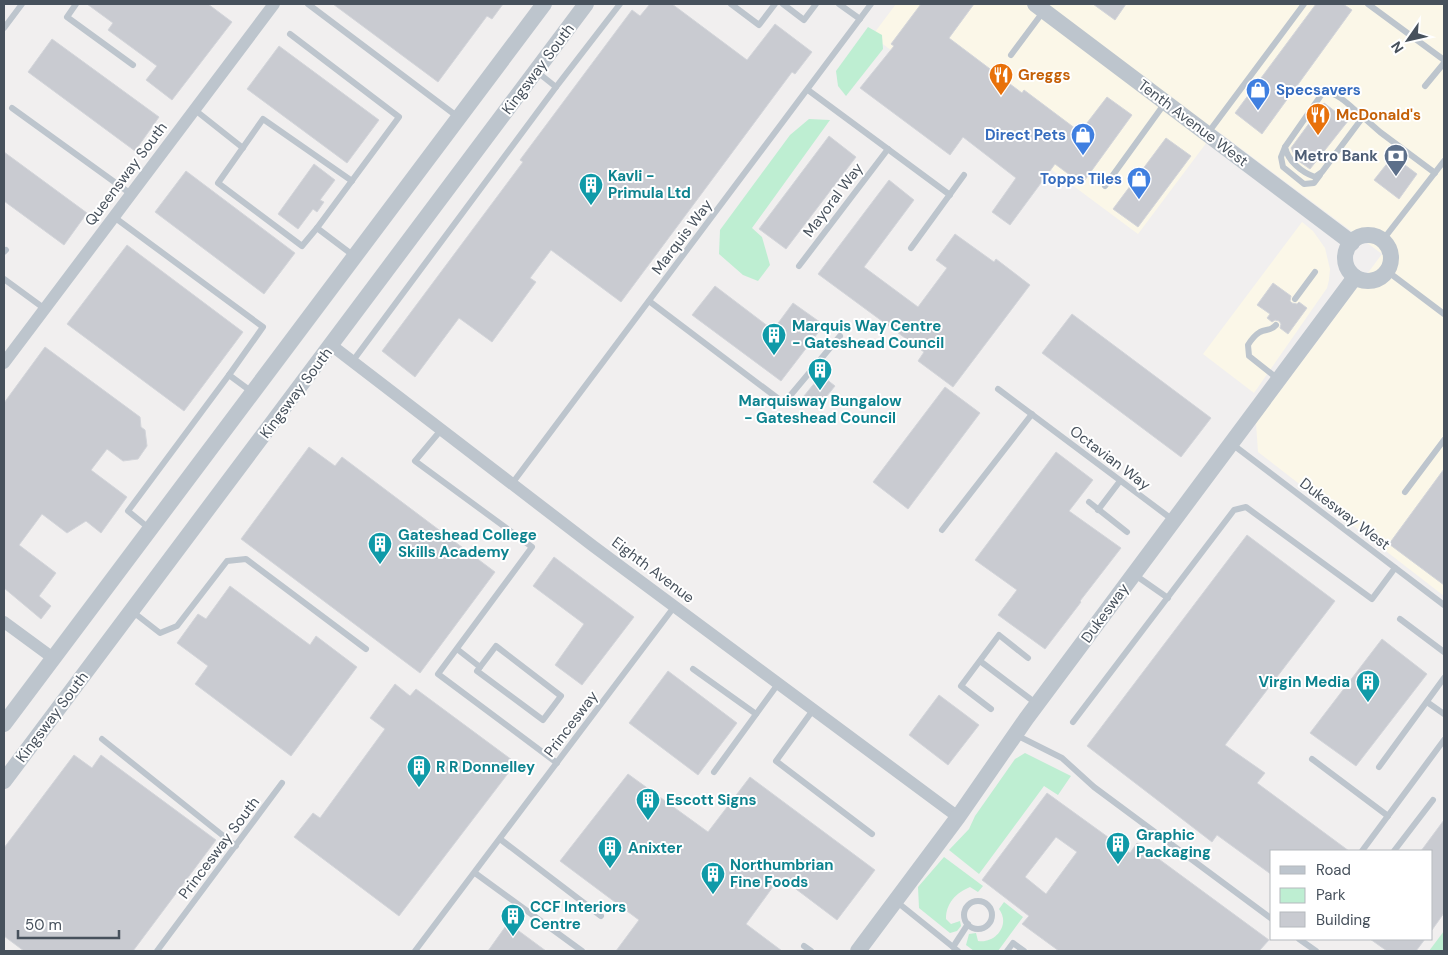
<svg xmlns="http://www.w3.org/2000/svg" width="1448" height="955" font-family="'DM Sans',sans-serif">
<style>
.commercial{fill:#fbf7e8}
.green{fill:#beeed2}
.building{fill:#c9cbd1;stroke:#d3d5da;fill-rule:evenodd}
.lines{fill:none;stroke-linecap:round;stroke-linejoin:round}
.service{stroke:#bdc5cd;stroke-width:6}
.minor{stroke:#bdc5cd;stroke-width:12}
.tertiary{stroke:#bdc5cd;stroke-width:16}
.labels{text-anchor:middle;stroke-width:4;stroke-linejoin:round;paint-order:stroke}
.street-label{font-size:15px;fill:#47515c;stroke:#fff}
.food-label{font-size:15px;font-weight:bold;fill:#c56008;stroke:#fff;text-anchor:start}
.shop-label{font-size:15px;font-weight:bold;fill:#366cbe;stroke:#fff;text-anchor:end}
.service-label{font-size:15px;font-weight:bold;fill:#4e5e75;stroke:#fff;text-anchor:end}
.culture-label{font-size:15px;font-weight:bold;fill:#0d838f;stroke:#fff;text-anchor:start}
</style>
<rect width="100%" height="100%" fill="#f1efef"/>
<g class="commercial">
<path d="M896,4h548v592l-186,-144 -2,-29 126,-169 -166,-124 -78,104 -266,-198z"/>
<path d="M1302,222l11,9 12,17 5,21 -1,11 -2,8 -73,105 -51,-39z"/>
</g>
<g class="green">
<path d="M868,27l14,8 1,14 -37,47 -8,-10 -2,-15z"/>
<path d="M809,119l21,1 -78,108 10,9 8,28 -12,16 -15,-6 -24,-21 1,-24 70,-95z"/>
<path d="M1025,753l46,23 -13,19 -14,-9 -65,88 -30,-24 20,-21 6,-13 40,-57z"/>
<path d="M944,857l39,29 -5,6 -8,-5c-14,6 -24,16 -24,32l5,5 9,-3 1,5 -4,5 -7,2 -31,-25 -1,-21z"/>
<path d="M1004,902l19,15 -25,34h-24l-8,-6 3,-11 7,-1 2,8c17,3 33,-16 21,-32z"/>
<path d="M1444,931v20h-15z"/>
</g>
<g class="building">
<path d="M87,4h121l24,18 -60,78 -26,-20 11,-14 -49,-36 5,-7z"/>
<path d="M333,4h170l-11,15 -5,-3 -49,66z"/>
<path d="M650,4h22l75,56 28,-36 37,28 -17,22 -3,-2 -171,230 -70,-52 -21,28 6,4 -44,60 -33,-24 -44,59 -33,-26 141,-189 -3,-2 112,-150 8,6z"/>
<path d="M921,4h53l-25,34 73,55 2,-3 56,42 27,-35 25,18 -50,69 -27,-20 -45,61 -18,-13 24,-34 -53,-41 -13,18 -90,-67 34,-42 -3,-2z"/>
<path d="M1093,4h33l-11,16z"/>
<path d="M1316,4h27l9,6 -90,124 -27,-21z"/>
<path d="M52,39l107,78 -24,34 -107,-79z"/>
<path d="M279,46l100,74 -32,43 -100,-74z"/>
<path d="M1324,103l24,18 -38,48 -13,-9 -6,-12z"/>
<path d="M829,136l27,21 -70,92 -27,-20z"/>
<path d="M1166,138l25,18 -53,71 -25,-18z"/>
<path d="M4,152l83,61 -23,32 -60,-44z"/>
<path d="M1393,156l24,18 -18,25 -25,-19z"/>
<path d="M314,164l21,16 -15,20 4,2 -7,10 -4,-3 -15,20 -20,-15z"/>
<path d="M186,171l109,82 -31,41 -109,-82z"/>
<path d="M889,180l25,20 -50,67 54,40 29,-39 -11,-8 19,-26 39,28 2,-3 34,26 -77,102 -35,-26 6,-9 -106,-78z"/>
<path d="M127,245l116,87 -59,79 -117,-87z"/>
<path d="M1273,283l18,13 -1,5 2,2 5,1 2,-2 8,6 -19,26 -8,-6 1,-4 -2,-3 -4,-1 -3,2 -5,-4 3,-4 -13,-9z"/>
<path d="M715,286l58,44 20,-27 31,22 -43,56 -89,-66z"/>
<path d="M1072,314l139,104 -30,39 -139,-104z"/>
<path d="M45,347l95,70 1,10 4,3 2,16 -9,13 -15,2 -16,-12 -16,21 36,27 -26,36 -15,-12 -19,12 -25,-19 -23,31 37,28 -17,23 12,10 -10,13 -37,-31v-185z"/>
<path d="M821,375l14,11 -17,21 -14,-11z"/>
<path d="M945,387l35,26 -72,96 -35,-27z"/>
<path d="M309,447l26,19 7,-9 153,115 -75,101 -179,-134z"/>
<path d="M1056,452l37,28 -24,31 52,37 -41,53 1,1 -36,47 -47,-34 19,-25 -42,-30z"/>
<path d="M1444,469v116l-55,-41z"/>
<path d="M1247,535l88,66 -110,144 40,28 -8,10 92,68h-77v24l-55,-40 -5,7 -125,-96z"/>
<path d="M554,557l80,60 -52,68 -27,-20 29,-41 -51,-38z"/>
<path d="M230,586l80,59 6,-9 41,31 -66,89 -96,-72 13,-18 -31,-23 21,-29 8,5z"/>
<path d="M1382,639l45,35 -71,92 -46,-33z"/>
<path d="M668,671l69,52 -39,52 -69,-52z"/>
<path d="M395,684l15,12 6,-7 100,74 -117,153 -105,-79 19,-24 7,5 65,-89 -15,-11z"/>
<path d="M939,695l40,30 -31,40 -39,-30z"/>
<path d="M74,755l18,13 9,-13 115,85 -83,111h-109l-20,-15v-88z"/>
<path d="M628,774l80,58 42,-55 125,93 -38,50 -57,-43 -34,47 36,27h-166l23,-31 -79,-59z"/>
<path d="M1047,793l83,60 7,-10 132,97 -10,11h-200l-37,-27 7,-8 -47,-36zM1056,837l21,15 -31,42 -21,-17z"/>
<path d="M1444,820v93l-12,17v-79h-11z"/>
<path d="M508,923l38,28h-58z"/>
<path d="M1370,939h55l-9,12h-29z"/>
</g>
<g class="lines">
<g class="service">
<path d="M76,4l-9,13 66,48"/>
<path d="M308,4l150,113"/>
<path d="M731,4l28,21 16,-21"/>
<path d="M783,4l21,16 12,-16"/>
<path d="M839,4l21,15"/>
<path d="M1368,4l76,56"/>
<path d="M4,28l18,-24"/>
<path d="M290,34l109,83 -82,111 37,28"/>
<path d="M1011,55l32,-43"/>
<path d="M1425,86l19,-23"/>
<path d="M556,87l64,-83"/>
<path d="M808,90l142,105"/>
<path d="M1324,91c15,2 28,17 39,26l-41,55 -7,5c-14,-5 -27,-16 -30,-30z"/>
<path d="M12,108l119,86"/>
<path d="M195,110l48,38"/>
<path d="M1363,117l17,15 55,41"/>
<path d="M1208,133l96,-129"/>
<path d="M1285,147l-4,10 2,10 21,17 10,-1 6,-8"/>
<path d="M1105,186l60,-83"/>
<path d="M114,217l149,110 -34,48"/>
<path d="M317,228l-15,18 -84,-63 45,-64 89,62"/>
<path d="M1382,241l62,-80"/>
<path d="M911,248l53,-73"/>
<path d="M4,252l2,-2"/>
<path d="M799,266l89,-117"/>
<path d="M1387,271l57,43"/>
<path d="M4,279l41,30"/>
<path d="M1295,299l20,-27"/>
<path d="M649,301l135,102 56,-67"/>
<path d="M1276,325c-5,6 -10,4 -16,7 -5,3 -9,8 -12,13l1,11 29,23"/>
<path d="M352,362l204,-275 -20,-16"/>
<path d="M998,389l175,131"/>
<path d="M441,430l-26,31 117,86 -94,127 119,89"/>
<path d="M1232,444l212,161"/>
<path d="M511,485l360,-481"/>
<path d="M1405,492l39,-52"/>
<path d="M1089,502l38,30"/>
<path d="M1098,510l22,-29"/>
<path d="M150,529l-22,-18 101,-136 23,17"/>
<path d="M942,530l90,-116"/>
<path d="M1135,575l33,23"/>
<path d="M133,612l27,21 17,-7 50,-65 19,-2 120,90"/>
<path d="M1400,619l44,33"/>
<path d="M496,646l65,50 -18,24 -66,-49z"/>
<path d="M457,649l23,18"/>
<path d="M980,661l57,43"/>
<path d="M693,669l63,45"/>
<path d="M1427,702l17,12"/>
<path d="M991,709l-30,-23 38,-51 29,23"/>
<path d="M813,710l-37,51 96,73"/>
<path d="M1073,722l161,-212 12,-3 126,92 23,-31"/>
<path d="M1016,735l46,23 32,29 178,132"/>
<path d="M102,739l134,107"/>
<path d="M1312,759l76,57"/>
<path d="M1379,767l65,-89"/>
<path d="M714,772l64,-88"/>
<path d="M500,839l101,77"/>
<path d="M1362,851l82,-111"/>
<path d="M1394,851l39,-51"/>
<path d="M475,873l107,78"/>
<circle cx="978" cy="915" r="14"/>
<path d="M897,902l61,49"/>
<path d="M1299,939l17,12"/>
<path d="M804,946l7,5"/>
<path d="M953,947l15,-23"/>
<path d="M157,951l125,-168"/>
<path d="M415,951l259,-344"/>
<path d="M1007,951l6,-8 11,8"/>
</g>
<g class="minor">
<path d="M331,345l262,201 365,271"/>
<path d="M4,363l270,-359"/>
<path d="M4,622l49,36"/>
</g>
<g class="tertiary">
<path d="M1035,4l317,239"/>
<circle cx="1368" cy="258" r="23"/>
<path d="M4,724l540,-720"/>
<path d="M4,781l582,-777"/>
<path d="M858,951l100,-134 68,-98 329,-442"/>
</g>
</g>
<defs>
<symbol id="restaurant-pin" viewBox="-11 -11 22 30"><path d="M0 17L-7.5 6A9.5 9.5 0 1 1 7.5 6Z" fill="#e8710a" stroke="#fff"/><path d="M-5-6h1v4h1v-4h1v4h1v-4h1v5L-1.5 .5V6h-2V.5L-5-1ZM5-6V6H3V1.5H1.5Q1.5-4 5-6Z" fill="#fff"/></symbol>
<symbol id="shop-pin" viewBox="-11 -11 22 30"><path d="M0 17L-7.5 6A9.5 9.5 0 1 1 7.5 6Z" fill="#3f7fe0" stroke="#fff"/><path d="M-5-2.5h2.3a2.7 3.5 0 0 1 5.4 0H5L5.5 6h-11ZM-1.5-2.5h3a1.5 2.3 0 0 0-3 0Z" fill="#fff"/></symbol>
<symbol id="bank-pin" viewBox="-11 -11 22 30"><path d="M0 17L-7.5 6A9.5 9.5 0 1 1 7.5 6Z" fill="#5c6f8a" stroke="#fff"/><path d="M-6-4H6V4H-6ZM0-2.3a2.3 2.3 0 1 0 0 4.6a2.3 2.3 0 1 0 0-4.6Z" fill="#fff"/></symbol>
<symbol id="building-pin" viewBox="-11 -11 22 30"><path d="M0 17L-7.5 6A9.5 9.5 0 1 1 7.5 6Z" fill="#0f9aa8" stroke="#fff"/><path d="M-4-6H4V6H1V3H-1V6H-4ZM-2.5-4.3h1.7v1.8h-1.7ZM.8-4.3h1.7v1.8H.8ZM-2.5-1h1.7V.8h-1.7ZM.8-1h1.7V.8H.8Z" fill="#fff"/></symbol>
</defs>
<g fill-rule="evenodd">
<use href="#restaurant-pin" x="987" y="61" width="28" height="38"/>
<use href="#shop-pin" x="1244" y="76" width="28" height="38"/>
<use href="#restaurant-pin" x="1304" y="101" width="28" height="38"/>
<use href="#shop-pin" x="1069" y="121" width="28" height="38"/>
<use href="#bank-pin" x="1382" y="142" width="28" height="38"/>
<use href="#shop-pin" x="1125" y="165" width="28" height="38"/>
<use href="#building-pin" x="577" y="171" width="28" height="38"/>
<use href="#building-pin" x="760" y="321" width="28" height="38"/>
<use href="#building-pin" x="806" y="356" width="28" height="38"/>
<use href="#building-pin" x="366" y="530" width="28" height="38"/>
<use href="#building-pin" x="1354" y="668" width="28" height="38"/>
<use href="#building-pin" x="405" y="753" width="28" height="38"/>
<use href="#building-pin" x="634" y="786" width="28" height="38"/>
<use href="#building-pin" x="1104" y="830" width="28" height="38"/>
<use href="#building-pin" x="596" y="834" width="28" height="38"/>
<use href="#building-pin" x="699" y="860" width="28" height="38"/>
<use href="#building-pin" x="499" y="902" width="28" height="38"/>
</g>
<g class="labels">
<g class="street-label">
<text transform="translate(538 69) rotate(-53)" y="5">Kingsway South</text>
<text transform="translate(1193 123) rotate(37)" y="5">Tenth Avenue West</text>
<text transform="translate(126 174) rotate(-53)" y="5">Queensway South</text>
<text transform="translate(833 200) rotate(-53)" y="5">Mayoral Way</text>
<text transform="translate(682 237) rotate(-53)" y="5">Marquis Way</text>
<text transform="translate(296 393) rotate(-53)" y="5">Kingsway South</text>
<text transform="translate(1110 458) rotate(37)" y="5">Octavian Way</text>
<text transform="translate(1345 514) rotate(37)" y="5">Dukesway West</text>
<text transform="translate(653 570) rotate(37)" y="5">Eighth Avenue</text>
<text transform="translate(1105 613) rotate(-54)" y="5">Dukesway</text>
<text transform="translate(52 717) rotate(-53)" y="5">Kingsway South</text>
<text transform="translate(571 724) rotate(-53)" y="5">Princesway</text>
<text transform="translate(219 848) rotate(-53)" y="5">Princesway South</text>
</g>
<g class="food-label">
<text x="1018" y="80">Greggs</text>
<text x="1336" y="120">McDonald's</text>
</g>
<g class="shop-label">
<text x="1276" y="95" text-anchor="start">Specsavers</text>
<text x="1066" y="140">Direct Pets</text>
<text x="1122" y="184">Topps Tiles</text>
</g>
<g class="service-label">
<text x="1378" y="161">Metro Bank</text>
</g>
<g class="culture-label">
<text x="608" y="181">Kavli -<tspan x="608" dy="17">Primula Ltd</tspan></text>
<text x="792" y="331">Marquis Way Centre<tspan x="792" dy="17">- Gateshead Council</tspan></text>
<text x="820" y="406" text-anchor="middle">Marquisway Bungalow<tspan x="820" dy="17">- Gateshead Council</tspan></text>
<text x="398" y="540">Gateshead College<tspan x="398" dy="17">Skills Academy</tspan></text>
<text x="1350" y="687" text-anchor="end">Virgin Media</text>
<text x="436" y="772">R R Donnelley</text>
<text x="666" y="805">Escott Signs</text>
<text x="1136" y="840">Graphic<tspan x="1136" dy="17">Packaging</tspan></text>
<text x="628" y="853">Anixter</text>
<text x="730" y="870">Northumbrian<tspan x="730" dy="17">Fine Foods</tspan></text>
<text x="530" y="912">CCF Interiors<tspan x="530" dy="17">Centre</tspan></text>
</g>
</g>
<rect width="1448" height="955" fill="none" stroke="#47515c" stroke-width="10"/>
<rect x="1270" y="850" width="162" height="90" fill="#ffffff" stroke="#b5b9be"/>
<rect x="1280" y="866" width="25" height="8" fill="#bdc5cd" stroke="#b5b9be"/>
<text x="1316" y="875" font-size="15" fill="#47515c">Road</text>
<rect x="1280" y="888" width="25" height="15" fill="#beeed2" stroke="#b5b9be"/>
<text x="1316" y="900" font-size="15" fill="#47515c">Park</text>
<rect x="1280" y="912" width="25" height="15" fill="#c9cbd1" stroke="#b5b9be"/>
<text x="1316" y="925" font-size="15" fill="#47515c">Building</text>
<g transform="translate(1408 40) rotate(236)" stroke="#ffffff" stroke-width="4" paint-order="stroke">
<path d="M0-4L9 19L0 12L-9 19Z" fill="#47515c"/>
<text y="-8" font-size="14" font-weight="bold" text-anchor="middle" fill="#47515c">N</text>
</g>
<path d="M18 930v8h101v-8" fill="none" stroke="#47515c" stroke-width="2.5"/>
<text x="25" y="930" font-size="15" fill="#47515c" stroke="#ffffff" stroke-width="4" paint-order="stroke">50 m</text>
</svg>
